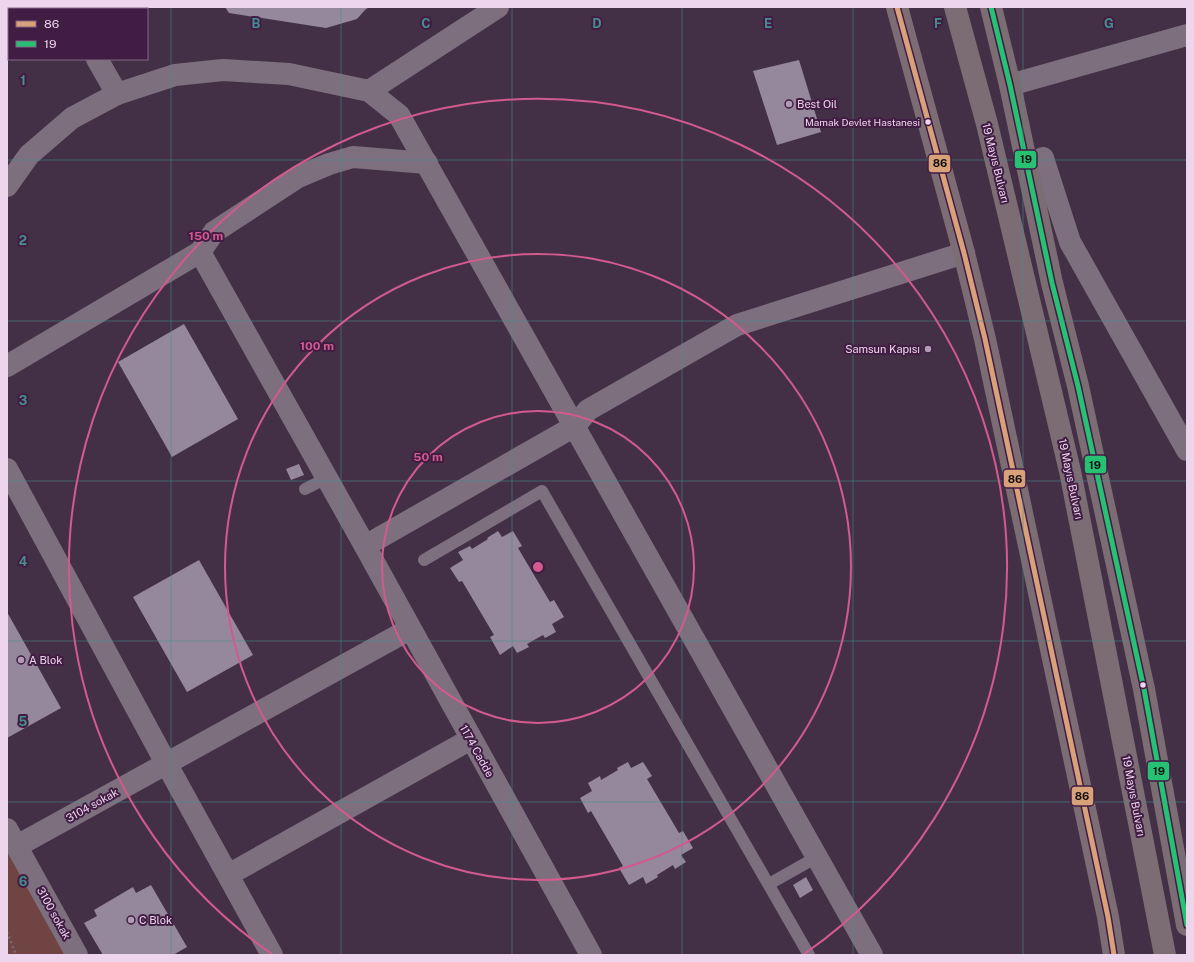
<svg xmlns="http://www.w3.org/2000/svg" width="1194" height="962" font-family="'Public Sans',sans-serif">
<style>
.green{fill:#6f4443}
.building{fill:#95879c}
.lines{fill:none;stroke-linecap:round;stroke-linejoin:round}
.path{stroke:#786a79;stroke-width:2.5;stroke-dasharray:2 3;stroke-linecap:butt}
.service{stroke:#7e6f7f;stroke-width:12}
.minor{stroke:#7e6f7f;stroke-width:22}
.tertiary{stroke:#7e6f7f;stroke-width:22}
.trunk{stroke:#7c6c74;stroke-width:22}
.bus-1-casing{stroke:#411d44;stroke-width:8}
.bus-2-casing{stroke:#411d44;stroke-width:8}
.bus-1{stroke:#d9a179;stroke-width:5}
.bus-2{stroke:#26c172;stroke-width:5}
.grid{fill:none;stroke:#468e8e;stroke-width:1;stroke-opacity:0.55}
.ring{fill:none;stroke:#d15a8e;stroke-width:2}
.poi-dot{fill:#b19bb3;stroke:#411d44;stroke-width:1.5}
.bus-dot{fill:#ecd5ed;stroke:#411d44;stroke-width:1.5}
.labels{text-anchor:middle;stroke-width:4;stroke-linejoin:round;paint-order:stroke}
.bus-label{font-size:10px;fill:#ecd5ed;stroke:#411d44;text-anchor:end}
.poi-label{font-size:11px;fill:#ecd5ed;stroke:#411d44;text-anchor:start}
.street-label{font-size:11px;fill:#ecd5ed;stroke:#411d44}
.grid-label{font-size:13px;text-anchor:middle;font-weight:bold;fill:#468e8e;stroke:#411d44;stroke-width:4;stroke-linejoin:round;paint-order:stroke}
.centre{fill:#d15a8e;stroke:#411d44;stroke-width:2}
.ring-label{font-size:12px;text-anchor:middle;font-weight:bold;fill:#d15a8e;stroke:#411d44;stroke-width:4;stroke-linejoin:round;paint-order:stroke}
.line-badge{stroke:#411d44;stroke-width:1.5}
.pale-badge-label{font-size:11px;text-anchor:middle;font-weight:bold;fill:#111}
</style>
<rect width="100%" height="100%" fill="#443046"/>
<path class="green" d="M7,845l59,110h-59z"/>
<g class="building">
<path d="M225,7h144l-4,3 -8,9 -31,9 -97,-15z"/>
<path d="M799,60l22,72 -44,13 -24,-74z"/>
<path d="M184,324l54,95 -66,38 -54,-95z"/>
<path d="M299,464l5,11 -13,5 -5,-11z"/>
<path d="M498,531l4,6 11,-6 9,15 -4,2 32,54 4,-2 10,17 -12,7 4,8 -11,6 -2,-3 -16,9 2,3 -12,6 -4,-7 -13,9 -10,-18 4,-2 -32,-54 -3,1 -9,-14 13,-8 -5,-8 12,-6 2,3 16,-10 -1,-1z"/>
<path d="M199,560l54,95 -66,37 -54,-95z"/>
<path d="M7,612l54,96 -54,30z"/>
<path d="M628,762l3,6 12,-6 9,14 -5,3 32,54 4,-2 10,17 -12,7 5,7 -11,7 -2,-4 -16,10 1,2 -12,7 -3,-7 -14,8 -10,-17 4,-2 -32,-55 -3,2 -8,-15 12,-7 -4,-8 12,-7 1,4 17,-10 -1,-2z"/>
<path d="M806,877l7,13 -13,8 -7,-13z"/>
<path d="M151,885l36,62 -14,8h-70l-19,-32 13,-7 -3,-6 39,-23 3,6z"/>
</g>
<g class="lines">
<path class="path" d="M7,932l9,23"/>
<g class="service">
<path d="M305,489l22,-11"/>
<path d="M424,560l118,-69 267,464"/>
<path d="M769,884l48,-27"/>
</g>
<g class="minor">
<path d="M67,7l1,2"/>
<path d="M97,59l20,35 58,-19 48,-5 66,4 80,17 30,24 473,840"/>
<path d="M1010,85l177,-50"/>
<path d="M1043,158l27,84 117,208"/>
<path d="M7,186l22,-31 43,-37 45,-24"/>
<path d="M200,252l165,294 226,409"/>
<path d="M7,366l193,-114 14,-20 84,-55 31,-13 24,-7 74,6"/>
<path d="M7,469l159,294 106,192"/>
<path d="M365,546l210,-120 13,-16 149,-85 227,-72"/>
<path d="M7,829l70,126"/>
<path d="M17,846l393,-217"/>
<path d="M228,875l243,-136"/>
</g>
<path class="tertiary" d="M369,91l129,-84"/>
<g class="trunk">
<path d="M897,7l67,246 21,86 123,578 6,38"/>
<path d="M955,7l32,117 83,347 95,484"/>
<path d="M991,7l19,78 42,198 26,103 66,303 43,236"/>
</g>
<defs>
<path id="bus-1" d="M897,7l67,246 21,86 123,578 6,38"/>
<path id="bus-2" d="M991,7l19,78 42,198 26,103 66,303 43,236"/>
</defs>
<use href="#bus-1" class="bus-1-casing"/>
<use href="#bus-2" class="bus-2-casing"/>
<use href="#bus-1" class="bus-1"/>
<use href="#bus-2" class="bus-2"/>
</g>
<path class="grid" d="M171,7v948M341,7v948M512,7v948M682,7v948M853,7v948M1023,7v948M7,160h1180M7,321h1180M7,481h1180M7,641h1180M7,802h1180"/>
<g class="ring">
<circle cx="538" cy="567" r="156"/>
<circle cx="538" cy="567" r="313"/>
<path d="M272 954A469 469 0 1 1 804 954"/>
</g>
<g class="poi-dot">
<circle cx="789" cy="104" r="4"/>
<circle cx="928" cy="349" r="4"/>
<circle cx="21" cy="660" r="4"/>
<circle cx="131" cy="920" r="4"/>
</g>
<g class="bus-dot">
<circle cx="928" cy="122" r="3.5"/>
<circle cx="1143" cy="685" r="3.5"/>
</g>
<g class="labels">
<g class="bus-label">
<text x="920" y="126">Mamak Devlet Hastanesi</text>
</g>
<g class="poi-label">
<text x="797" y="108">Best Oil</text>
<text x="920" y="353" text-anchor="end">Samsun Kapısı</text>
<text x="29" y="664">A Blok</text>
<text x="139" y="924">C Blok</text>
</g>
<g class="street-label">
<text transform="translate(996 163) rotate(76)" y="4">19 Mayıs Bulvarı</text>
<text transform="translate(1071 479) rotate(78)" y="4">19 Mayıs Bulvarı</text>
<text transform="translate(477 751) rotate(61)" y="4">1174 Cadde</text>
<text transform="translate(1134 796) rotate(79)" y="4">19 Mayıs Bulvarı</text>
<text transform="translate(92 805) rotate(-29)" y="4">3104 sokak</text>
<text transform="translate(54 913) rotate(61)" y="4">3100 sokak</text>
</g>
</g>
<g class="grid-label">
<text x="256" y="28">B</text>
<text x="426" y="28">C</text>
<text x="597" y="28">D</text>
<text x="768" y="28">E</text>
<text x="938" y="28">F</text>
<text x="1109" y="28">G</text>
<text x="23" y="85">1</text>
<text x="23" y="245">2</text>
<text x="23" y="405">3</text>
<text x="23" y="566">4</text>
<text x="23" y="726">5</text>
<text x="23" y="886">6</text>
</g>
<circle cx="538" cy="567" r="6" class="centre"/>
<g class="ring-label">
<text x="206" y="240">150 m</text>
<text x="317" y="350">100 m</text>
<text x="428" y="461">50 m</text>
</g>
<g class="line-badge">
<rect x="1014" y="150" width="23" height="19" rx="4" fill="#26c172"/>
<rect x="928" y="154" width="23" height="19" rx="4" fill="#d9a179"/>
<rect x="1084" y="455" width="23" height="19" rx="4" fill="#26c172"/>
<rect x="1003" y="469" width="23" height="19" rx="4" fill="#d9a179"/>
<rect x="1147" y="761" width="23" height="20" rx="4" fill="#26c172"/>
<rect x="1071" y="786" width="23" height="20" rx="4" fill="#d9a179"/>
</g>
<g class="pale-badge-label">
<text x="1026" y="163">19</text>
<text x="940" y="167">86</text>
<text x="1095" y="469">19</text>
<text x="1015" y="483">86</text>
<text x="1159" y="775">19</text>
<text x="1082" y="800">86</text>
</g>
<rect width="1194" height="962" fill="none" stroke="#ecd5ed" stroke-width="16"/>
<rect x="8" y="8" width="140" height="52" fill="#411d44" stroke="#856788"/>
<rect x="16" y="21" width="20" height="6" fill="#d9a179" stroke="#856788"/>
<text x="44" y="28" font-size="12" fill="#ecd5ed">86</text>
<rect x="16" y="41" width="20" height="6" fill="#26c172" stroke="#856788"/>
<text x="44" y="48" font-size="12" fill="#ecd5ed">19</text>
</svg>
